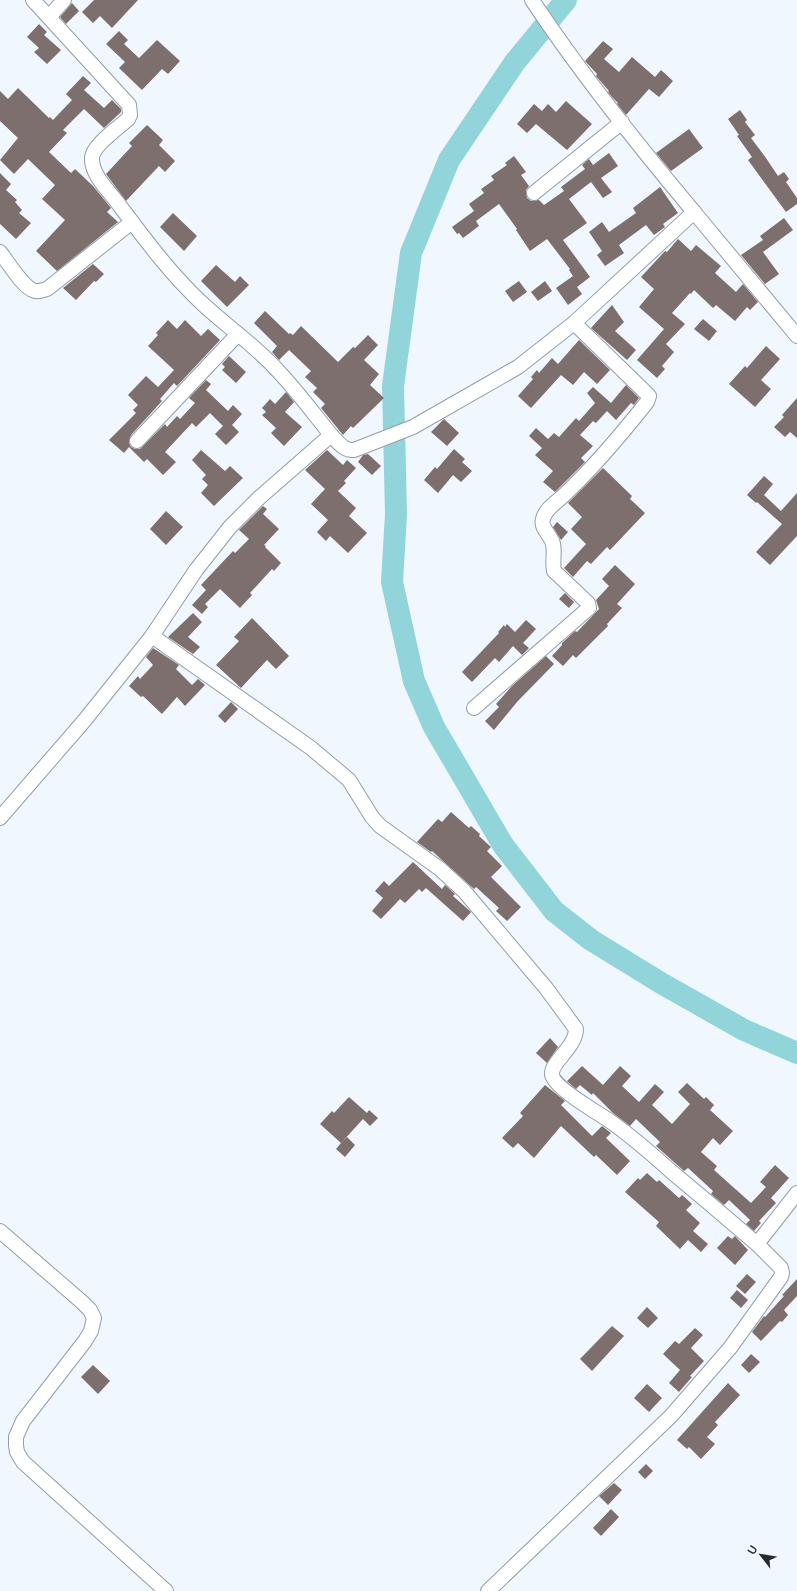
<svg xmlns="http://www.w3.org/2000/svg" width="797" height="1591" font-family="Lato,sans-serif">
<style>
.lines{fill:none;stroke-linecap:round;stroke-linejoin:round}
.river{stroke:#91d5da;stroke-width:22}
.building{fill:#7c6f6e}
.street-casing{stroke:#949ca5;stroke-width:16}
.street{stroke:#fff;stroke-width:14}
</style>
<rect width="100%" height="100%" fill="#f0f7ff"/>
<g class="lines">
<path class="river" d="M566,0l-51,62 -66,98 -38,93 -18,133 3,128 -4,68 22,99 20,46 69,118 51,66 37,29 70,43 83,47 53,23"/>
</g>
<g class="building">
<path d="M94,0h44l-26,28 -12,-12 -7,7 -11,-11z"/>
<path d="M72,3l7,8 -13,13 -6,-7z"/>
<path d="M39,24l8,8 -3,3 17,15 -14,14 -13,-12 5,-4 -12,-11z"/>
<path d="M119,31l9,9 -4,4 15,14 18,-18 23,21 -12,13 -6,-5 -20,21 -23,-22 6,-6 -19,-18z"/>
<path d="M603,41l10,8 -9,10 15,13 13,-15 23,20 6,-7 12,11 -14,16 -10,-8 -23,26 -9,-11 1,-1 -6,-6 -4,-5 1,-1 -13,-15 1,-2 -12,-13z"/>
<path d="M83,76l8,7 -7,7 20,18 8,-8 9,9v3l-17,16 -20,-19 -21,21 4,3 -18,19 22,21 4,-4 18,17 18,22 -4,4 11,10 -61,49 -21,-20 29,-31 -23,-21 13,-14 -27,-26 -14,15 -14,-14 18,-22 -18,-17v-30l8,8 10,-11 31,30 1,-1 3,3 19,-20 -6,-6z"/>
<path d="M566,101l26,23 -25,26 -31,-26 -9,9 -10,-9 17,-20 8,7 6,-7 8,8z"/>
<path d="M740,110l7,10 -2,2 10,13 -4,3 15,20 12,18 6,-4 5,7 -3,3 11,16v6l-11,8 -38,-52 4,-3 -15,-21 2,-1 -11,-16z"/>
<path d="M147,125l16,15 -4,5 16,16 -10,11 -6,-6 -33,35 -20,-27 26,-28 -3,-3z"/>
<path d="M689,129l14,19 -32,23 -15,-18z"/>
<path d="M609,153l9,13 -17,12 11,14 -9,6 -12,-16 -22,17 18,24 -24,17 27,37 -13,10 5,7 -14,11 -12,-17 17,-12 -4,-6 1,-1 -23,-30 -17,12 -14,-21 1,-1 -18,-25 -23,17 3,5 -16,12 -4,-5 -2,1 -5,-7 22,-16 -5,-7 15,-11 -3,-4 13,-9 -3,-4 16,-11 -2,-2 9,-7 12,16 -5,3 8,11 -3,4 1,8 4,3 8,-1 5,5 20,-14 -3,-4 24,-18 -3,-4 7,-6 4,6z"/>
<path d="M0,173l11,11 -5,6 11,10 -2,2 7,8 -3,3 12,10 -15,16 -16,-15z"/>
<path d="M660,187l18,26 -15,11 2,3 -11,8 -8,-10 -27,20 5,8 -19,13 -8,-11 5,-4 -13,-19 13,-10 7,10 27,-19 -3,-5z"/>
<path d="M173,213l24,23 -13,15 -24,-24z"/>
<path d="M784,218l9,12 -30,22 16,22 -14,10 -24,-29 22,-15 -3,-4z"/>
<path d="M678,239l13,12 5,-6 25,21 -6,7 21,19 7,-8 15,18 -8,8 -3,-3 -12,14 -19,-16 -3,3 -19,-18 -3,4 -1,-1 -18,20 13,11 -19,20 8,8 -12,14 3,3 -8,9 -20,-18 27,-31 -25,-22 15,-18 -13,-12 24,-26 2,1z"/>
<path d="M93,264l11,10 -8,8 -2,-1 -18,19 -13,-12z"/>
<path d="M216,265l19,17 5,-6 9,9 -22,22 -26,-26z"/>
<path d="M519,281l8,11 -14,10 -8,-11z"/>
<path d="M545,281l7,10 -14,10 -7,-9z"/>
<path d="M612,305l12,17 -9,9 21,19 -9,10 -36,-32z"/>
<path d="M265,311l24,23 1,-1 3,2 8,-9 37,36 15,-15 2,1 13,-13 10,10 -14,15 15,14 -9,11 14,13 -31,30 -2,-2 -8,9 -22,-27 4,-4 -12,-12 4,-4 -12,-11 6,-6 -22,-21 -10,10 -7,-8 5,-6 -23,-23z"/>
<path d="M703,319l14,12 -8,10 -15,-12z"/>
<path d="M168,320l9,9 8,-9 16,16 7,-7 12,11 -43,46 -3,-3 -14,16 2,2 -31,34 -2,8 2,4 4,2h5l25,-25 2,3 10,-11 3,3 15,-16 -6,-5 17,-18 5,4 -5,6 22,21 5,-6 9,9 -10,11 7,7 -13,13 -11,-11 8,-8 -13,-13 -14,14 -4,-4 -27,29 11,10 -13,13 -16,-16 -3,3 -15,-15 -5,6 -15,-13 27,-27 -3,-3 5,-5 -10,-10 18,-19 12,11 16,-17 -26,-24 10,-11 -2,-2z"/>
<path d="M579,340l31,30 -13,14 -13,-12 -11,13 -12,-10 -30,33 -13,-12 15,-17 -2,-2 6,-7 2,3 13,-15 6,6z"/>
<path d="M766,346l14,13 -19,21 10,9 -16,18 -26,-23 16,-18 2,2z"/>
<path d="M229,356l17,16 -10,11 -14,-13 3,-3 -3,-3z"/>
<path d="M626,385l13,13 -5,7 -3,-2 -15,17 -9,-9 -11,12 -3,-2 -13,14 13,11 -12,12 4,4 -30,30 -12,-10 10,-11 -18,-16 7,-7 -13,-12 7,-8 12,11 6,-6 5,4 17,-19 3,3 16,-18 -8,-10 6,-6 18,16z"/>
<path d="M286,392l8,10 -9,10 17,15 -18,19 -13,-13 5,-5 -14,-13 4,-3 -4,-4 8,-9 5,5z"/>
<path d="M797,398v40l-7,-6 -5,5 -11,-10 10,-10 -2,-2z"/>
<path d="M444,419l15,14 -12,13 -16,-14z"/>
<path d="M454,449l11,10 -3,3 10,9 -11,11 -8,-7 -15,18 -14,-13 11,-13 2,2z"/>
<path d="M201,450l24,21 5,-5 13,12 -29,28 -13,-13 7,-8 -6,-6 4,-4 -14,-15z"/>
<path d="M327,450l16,15 4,-5 9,8 -12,13 2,2 -8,8 18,17 -7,8 18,17 -19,20 -18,-17 -4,5 -9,-9 11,-12 -17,-16 14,-15 -20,-19z"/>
<path d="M368,454l13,12 -9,9 -14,-13 5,-7z"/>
<path d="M603,468l29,28 -2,3 15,14 -35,37 -3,-3 -16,17 -4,-3 -14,16 -9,-9 22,-24 -15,-15 11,-12 -14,-14z"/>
<path d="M764,476l9,8 -9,11 17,16 16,-18v43l-27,29 -14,-13 26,-28 -25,-22 -1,1 -9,-8z"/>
<path d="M263,506l4,3 -4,5 16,15 -15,16 2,1 -1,1 16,16 -7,8 -2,-2 -22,24 2,2 -12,13 -20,-19 -15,15 3,3 -6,7 -10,-9 14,-15 -5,-5 32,-34 2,2 14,-14 -10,-9z"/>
<path d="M166,511l17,16 -17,18 -16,-16z"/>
<path d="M557,522l11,10 -7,8 -8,-13z"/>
<path d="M615,565l20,19 -18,20 5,4 -15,16 1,2 -32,32 -3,-3 -10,11 -11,-10 10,-11v-2l13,-12 2,1 22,-23 -3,-9 13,-14 -7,-7z"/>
<path d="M565,593l9,9 -5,6 -10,-9z"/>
<path d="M193,613l9,9 -14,15 12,10 -7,7 -25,-17z"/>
<path d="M252,618l37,38 -13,13 -9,-9 -26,28 -25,-23 23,-24 -5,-4z"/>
<path d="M526,620l10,9 -13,14 6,5 -7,7 -9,-9 -14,16 -4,-4 -23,24 -10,-10 37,-39 -1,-1 6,-7 1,2 2,-3 8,8z"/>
<path d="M153,648l26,17 -3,4 16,16 6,-6 7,6 -20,21 -8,-9 -15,17 -19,-18 -2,1 -12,-11 9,-10 2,3 13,-14 -7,-8z"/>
<path d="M546,656l8,8 -37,38 -23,28 -9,-9 14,-14 -3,-3 16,-18z"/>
<path d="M231,702l7,7 -13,14 -7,-7z"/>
<path d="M451,812l18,16 2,-2 9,8 -1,2 12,11 -4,4 15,15 -11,11 30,30 -14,14 -11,-10 3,-3 -23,-21 -2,2 -42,-38 -1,1 -14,-10 21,-23 4,3z"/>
<path d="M413,862l29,27 3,-4 10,9 -2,2 18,16 -8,9 -37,-33 -4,4 -3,-3 -14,14 -5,-4 -19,20 -9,-8 11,-13 -8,-7 9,-10 5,5z"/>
<path d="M550,1038l8,9 -11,16 -11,-10z"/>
<path d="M582,1066l21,19 17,-19 11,10 -9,10 17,16 16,-18 9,8 -12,13 20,19 18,-20 -12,-12 9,-9 17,16 2,-2 8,8 -4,5 23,21 -13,14 -7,-7 -12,14 16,14 -3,4 37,33 15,-16 -6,-5 15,-17 14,13 -18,20 5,5 -17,18 2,2 -7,8 -8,-7 4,-4 -21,-20 -5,5 -13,-11 2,-3 -25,-23 -4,3 -28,-25 4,-4 -24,-23 -6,7 -17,-13 -20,-20 -1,2 -12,-10 -4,4 -9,-8z"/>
<path d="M545,1085l20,16 -4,4 31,31 10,-10 9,7 -5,5 24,23 -13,14 -21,-20 -2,2 -33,-31 -27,32 -16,-15 -5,5 -11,-10 21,-22 -3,-3z"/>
<path d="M349,1097l18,16 2,-3 9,8 -8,8 -7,-7 -21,23 5,-5 8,8 -10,12 -9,-8 5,-6 -21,-19 12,-13 2,2z"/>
<path d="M647,1173l10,9 2,-2 20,18 3,-3 10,9 -6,6 14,13 -7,8 15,13 -7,8 -13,-12 -8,9 -24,-23 3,-4 -34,-30 13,-14 2,2z"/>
<path d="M728,1236l4,3 3,-3 13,14 -13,15 -18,-17z"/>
<path d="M747,1274l9,8 -11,12 -9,-8z"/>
<path d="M797,1279v17l-13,14 4,5 -6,7 -2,-1 -19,20 -9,-9 12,-16 1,1 19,-21 -2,-1z"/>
<path d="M737,1290l11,10 -7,8 -11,-10z"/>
<path d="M647,1307l11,11 -10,10 -11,-10z"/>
<path d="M612,1326l12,10 -32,35 -12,-12z"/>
<path d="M695,1328l8,7 -12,13 13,13 -14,15 2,1 -13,15 -10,-9 11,-13 -17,-16 12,-13 4,3z"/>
<path d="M751,1354l9,8 -11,11 -8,-8z"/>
<path d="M93,1365l17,16 -12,13 -17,-17z"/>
<path d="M728,1383l12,12 -25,27 3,3 -11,12 8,7 -14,15 -12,-12 -2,2 -10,-9z"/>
<path d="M647,1384l15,14 -13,14 -15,-14z"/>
<path d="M646,1464l7,7 -8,8 -7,-7z"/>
<path d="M614,1483l8,7 -14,15 -9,-9z"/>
<path d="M611,1509l8,8 -18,19 -8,-8z"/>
</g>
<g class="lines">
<defs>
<g id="street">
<path d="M33,0l96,105 1,10 -2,4c-10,9 -36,27 -36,39 -1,16 16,32 25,44 27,36 54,73 88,104 24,22 52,41 74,66 19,20 35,42 52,63"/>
<path d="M532,0c49,74 105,144 162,212"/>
<path d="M49,17l15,-17"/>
<path d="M534,193l88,-71"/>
<path d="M0,252c8,10 23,36 35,39 4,1 8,-1 12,-2l85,-67"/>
<path d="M137,441l101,-107"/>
<path d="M152,636l159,112 38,32 23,37 8,9 60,43 24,22 82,97 30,41c0,18 -25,33 -24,45 0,12 44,38 55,45 23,16 45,35 66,54 28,23 56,47 84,71"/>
<path d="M474,708l115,-100 -1,-5 -34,-32c-2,-9 1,-18 -1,-27 -2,-9 -13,-16 -10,-25 2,-10 14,-17 20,-23 31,-29 58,-61 84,-94l2,-6 -8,-8 -67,-65"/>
<path d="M0,818l84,-97 68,-85 44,-66 34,-43 29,-29 72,-63c7,7 13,16 23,15l59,-23 105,-60 56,-44 120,-111 103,124"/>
<path d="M0,1231l82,71 8,8 4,8 -3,13 -6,10 -62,80 -7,16v8l1,7 6,10 143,129"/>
<path d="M488,1591l183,-175 59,-68 51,-71 1,-4 -1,-5 -24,-24 40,-51"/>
</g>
</defs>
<use href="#street" class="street-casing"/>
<use href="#street" class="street"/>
</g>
<g transform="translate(761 1555) rotate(301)" stroke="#f0f7ff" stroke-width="3" paint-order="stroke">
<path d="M0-3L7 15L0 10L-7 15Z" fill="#26292d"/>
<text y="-6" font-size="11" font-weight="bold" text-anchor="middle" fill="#26292d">U</text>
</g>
</svg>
